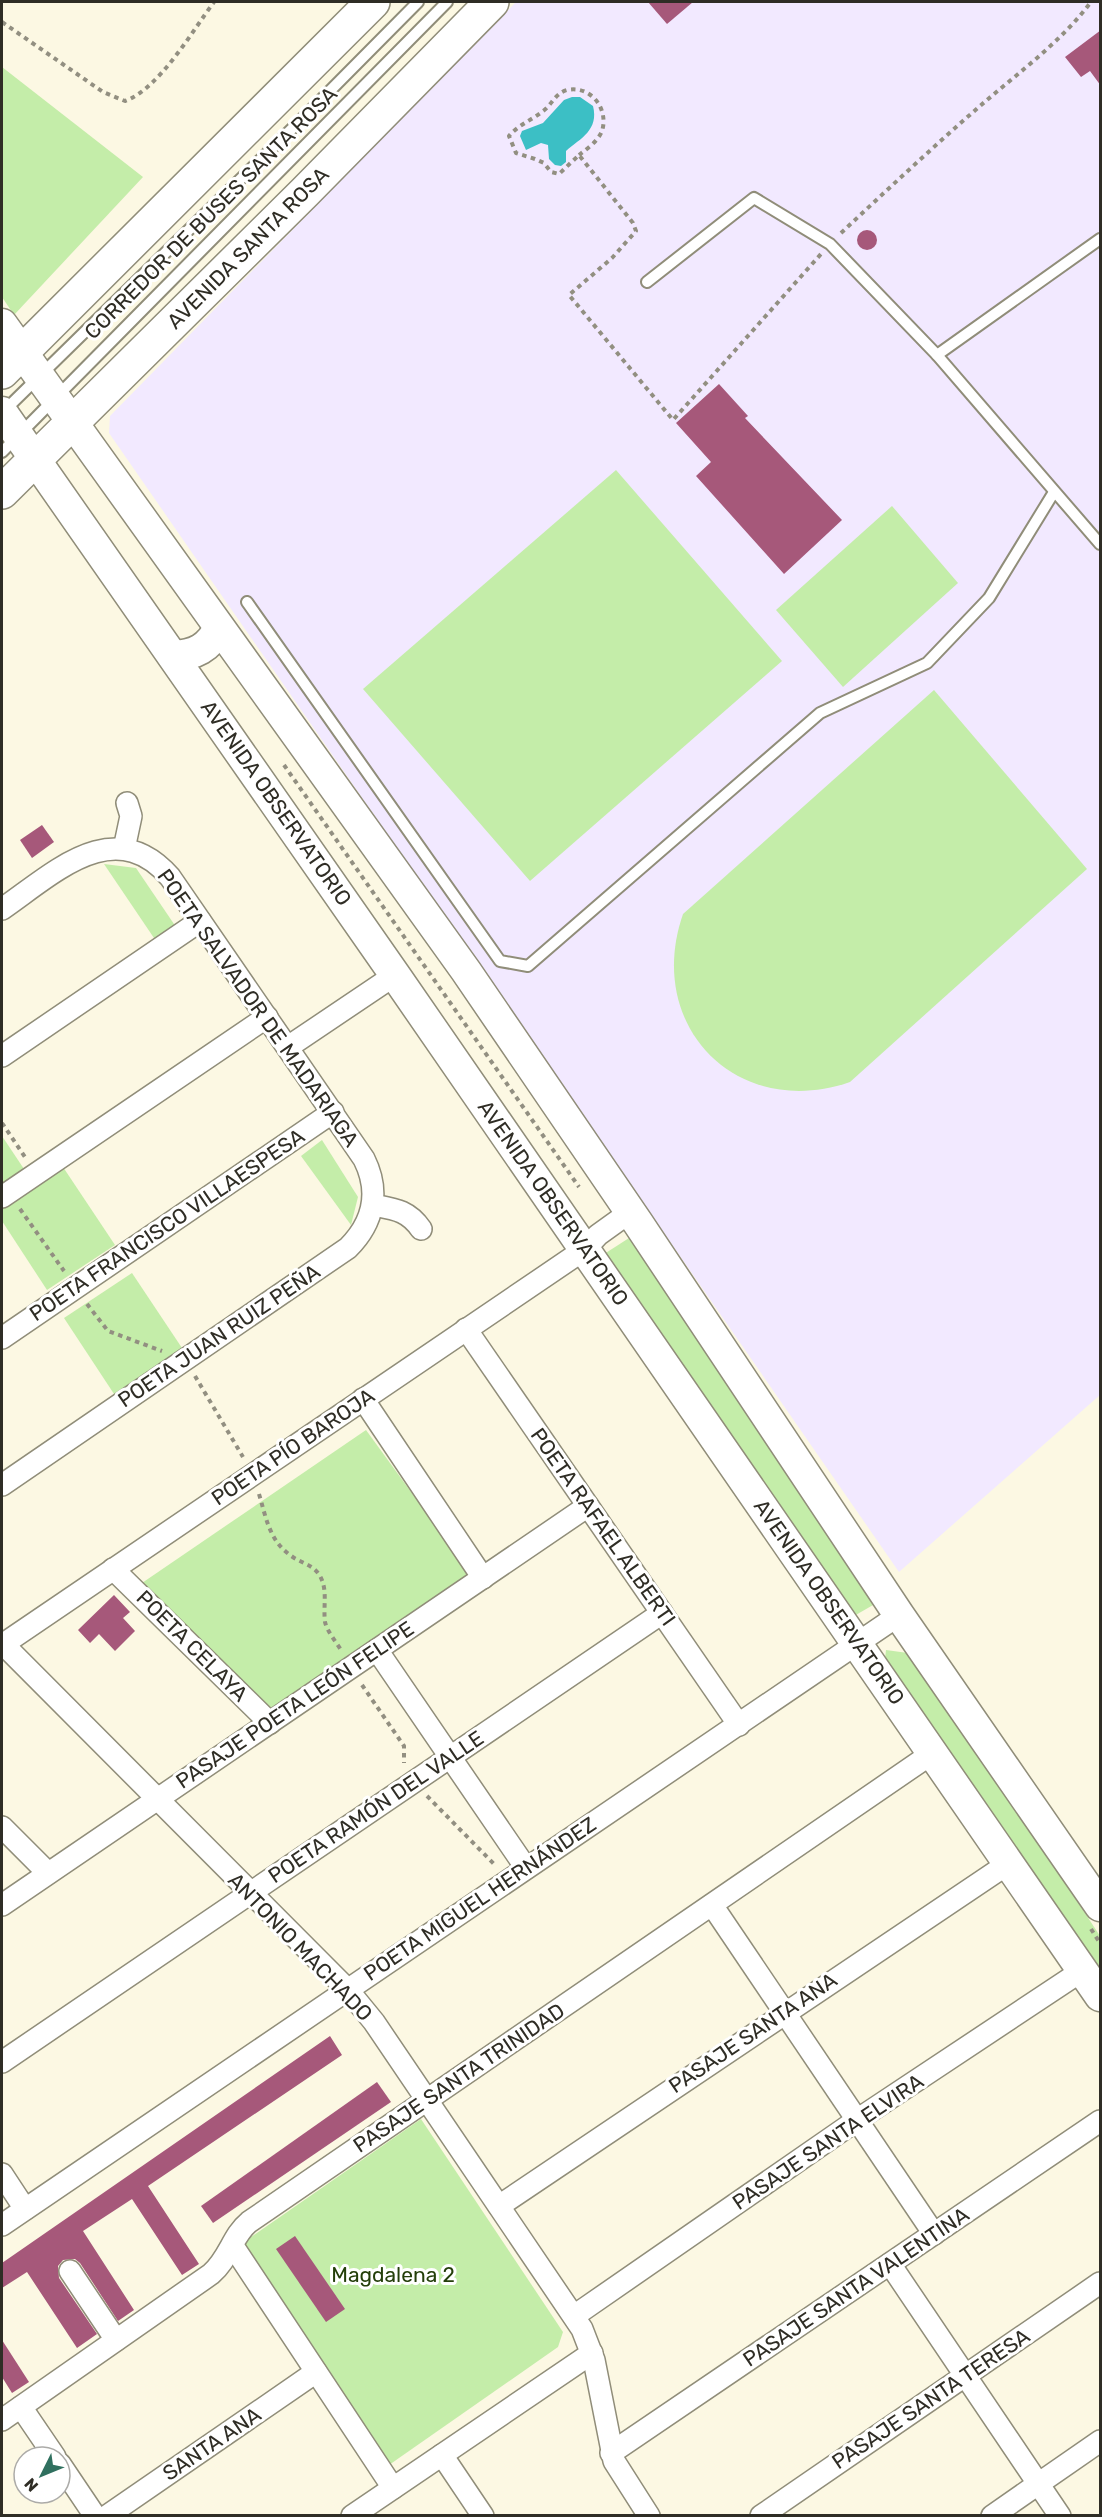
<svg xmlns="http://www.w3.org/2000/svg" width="1102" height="2517" font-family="Rubik,sans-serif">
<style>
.education{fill:#f2e9ff}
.green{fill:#c4eda9}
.water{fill:#3cbfc5}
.building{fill:#a6587a}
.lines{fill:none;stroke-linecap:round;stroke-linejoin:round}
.lane-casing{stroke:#908d79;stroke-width:14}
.street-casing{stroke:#908d79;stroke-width:24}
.secondary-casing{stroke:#908d79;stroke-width:33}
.primary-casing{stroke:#908d79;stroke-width:36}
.path{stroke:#928f81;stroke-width:4;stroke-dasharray:4.5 4.5;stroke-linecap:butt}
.lane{stroke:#fff;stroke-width:10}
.street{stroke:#fff;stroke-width:21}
.secondary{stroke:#fff;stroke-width:30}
.primary{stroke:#fff;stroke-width:33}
.labels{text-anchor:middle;stroke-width:6;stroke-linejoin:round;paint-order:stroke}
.street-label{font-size:21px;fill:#2f2d25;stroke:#fff}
.park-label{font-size:21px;fill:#243f0a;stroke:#fff}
</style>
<rect width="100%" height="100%" fill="#fcf8e3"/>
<path class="education" d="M516,2h584v1393l-201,177 -790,-1139 1,-17z"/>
<g class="green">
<path d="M2,67l141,110 -129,138 -12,-18z"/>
<path d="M616,470l166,191 -252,220 -167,-192z"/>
<path d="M892,506l66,77 -115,104 -67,-77z"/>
<path d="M934,690l153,179 -237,213c-113,39 -206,-56 -167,-168z"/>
<path d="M104,864l32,4 40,59 -20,14z"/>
<path d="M2,1136l22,33 -22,15z"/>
<path d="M322,1140l36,57 -7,28 -50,-69z"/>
<path d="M63,1167l52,78 -68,45 -45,-69v-13z"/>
<path d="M640,1231l247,366 -33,19 -253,-360z"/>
<path d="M132,1273l52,78 -68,46 -52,-79z"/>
<path d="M366,1430l104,143 -201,138 -127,-128z"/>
<path d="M886,1650l29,4 185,282v38l-215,-315z"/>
<path d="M421,2119l142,213 -5,15 -169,118 -148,-221z"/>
</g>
<path class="water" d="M572,97h8l13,9c6,24 -12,32 -27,45v11l-5,4 -6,-1 -6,-6 -1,-14 -7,-2 -15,7 -6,-14 2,-5 21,-8 21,-23z"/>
<g class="building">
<path d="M648,2h45l-26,22z"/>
<path d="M1101,30v56l-11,-15 -9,6 -16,-20z"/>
<circle cx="867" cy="240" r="10"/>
<path d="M719,384l29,32 -3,2 97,102 -58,54 -88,-98 15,-14 -35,-39z"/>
<path d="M42,825l12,17 -22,16 -12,-18z"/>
<path d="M114,1595l16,17 -7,6 12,13 -20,20 -16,-17 -9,9 -12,-13z"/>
<path d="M330,2036l12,19 -194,131 51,78 -17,11 -50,-76 -49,32 51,79 -16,11 -38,-58 -5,-4 -12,1 -5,6 1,12 38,56 -20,14 -50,-76 -25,16v-25z"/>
<path d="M377,2082l14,20 -178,121 -12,-17z"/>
<path d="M295,2236l50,73 -19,13 -50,-73z"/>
<path d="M2,2340l27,42 -17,11 -10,-16z"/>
</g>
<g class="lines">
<defs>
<g id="lane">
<path d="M647,282l107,-84 76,46 107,111 163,189"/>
<path d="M937,355l163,-116"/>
<path d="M4,411l301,-295 113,-114"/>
<path d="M2,452l445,-450"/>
<path d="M247,602l253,359 28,5 292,-253 107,-50 62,-65 65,-106"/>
</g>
<g id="street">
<path d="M124,849l7,-33 -4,-13"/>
<path d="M2,909c51,-35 112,-96 168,-32l194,282c16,32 10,63 -16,89l-346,237"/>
<path d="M288,1047l107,-72"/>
<path d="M2,1056l198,-135"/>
<path d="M2,1197l265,-180"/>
<path d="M373,1205c21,4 35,5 48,24"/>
<path d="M466,1329l273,396"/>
<path d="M2,1338l331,-226"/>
<path d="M363,1399l120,179"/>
<path d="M113,1569l157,154"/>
<path d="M2,1643l345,346 27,33 208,307 12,31 20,101 35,55"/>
<path d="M2,1645l583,-396 13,-14 32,-23"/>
<path d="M377,1650l149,218"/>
<path d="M2,1827l46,46"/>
<path d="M2,1905l586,-399"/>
<path d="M712,1905l222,329"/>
<path d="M2,2062l660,-449"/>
<path d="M2,2174l23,35"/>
<path d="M499,2206l510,-343"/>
<path d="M2,2225l897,-610"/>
<path d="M233,2246l160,242"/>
<path d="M890,2264l170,252"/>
<path d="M70,2271l46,69"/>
<path d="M574,2316l283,-196 226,-150"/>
<path d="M21,2407l34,50"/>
<path d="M2,2420l209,-146c18,-15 21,-38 38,-52l685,-470"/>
<path d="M611,2453l489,-332"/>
<path d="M442,2455l41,61"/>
<path d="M60,2464l35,52"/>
<path d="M107,2516l209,-144"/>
<path d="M352,2516l240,-163"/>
<path d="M761,2516l339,-233"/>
<path d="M992,2516l108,-75"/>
</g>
<g id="secondary">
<path d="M2,324l464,647 172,252 261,392 201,291"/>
<path d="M2,412l393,563 705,1021"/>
<path d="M173,656c22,-1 36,-8 46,-28"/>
</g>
<g id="primary">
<path d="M2,372l371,-370"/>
<path d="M2,492l303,-300 187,-190"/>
</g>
</defs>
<use href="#lane" class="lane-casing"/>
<use href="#street" class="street-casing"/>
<use href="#secondary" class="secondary-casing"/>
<use href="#primary" class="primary-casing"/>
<g class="path">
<path d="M2,22l101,70 22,9c34,-12 68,-71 89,-99"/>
<path d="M579,155c8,-6 19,-14 23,-24 7,-22 -11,-46 -35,-41 -12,3 -15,15 -24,21 -11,9 -25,14 -34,25l7,17 19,6 9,4 7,9 8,2 20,-19 54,68 3,8 -24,27 -43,37 104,125 148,-166"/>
<path d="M841,233c46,-43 92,-86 139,-127 38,-33 81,-64 111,-104"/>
<path d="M284,765l295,422"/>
<path d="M2,1123l23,34"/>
<path d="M20,1209l44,62"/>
<path d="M87,1304l21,27 54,20"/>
<path d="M195,1376l48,81"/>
<path d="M259,1494c7,23 10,46 31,61 10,8 23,9 30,21 8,14 3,30 5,46 2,9 11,20 16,28"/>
<path d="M362,1685l42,61v17"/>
<path d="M427,1796l68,69"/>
<path d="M1091,1929l9,14"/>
</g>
<use href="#lane" class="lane"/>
<use href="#street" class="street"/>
<use href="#secondary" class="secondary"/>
<use href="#primary" class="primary"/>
</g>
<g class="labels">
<g class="street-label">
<text transform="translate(211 213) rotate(-45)" y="7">CORREDOR DE BUSES SANTA ROSA</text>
<text transform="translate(248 248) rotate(-45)" y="7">AVENIDA SANTA ROSA</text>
<text transform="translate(276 803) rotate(55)" y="7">AVENIDA OBSERVATORIO</text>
<text transform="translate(258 1008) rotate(55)" y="7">POETA SALVADOR DE MADARIAGA</text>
<text transform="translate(553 1203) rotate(55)" y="7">AVENIDA OBSERVATORIO</text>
<text transform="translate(167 1225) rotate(-34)" y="7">POETA FRANCISCO VILLAESPESA</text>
<text transform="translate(219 1336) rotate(-34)" y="7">POETA JUAN RUIZ PEÑA</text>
<text transform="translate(293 1447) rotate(-34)" y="7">POETA PÍO BAROJA</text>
<text transform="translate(603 1527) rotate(55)" y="7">POETA RAFAEL ALBERTI</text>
<text transform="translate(829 1602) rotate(55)" y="7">AVENIDA OBSERVATORIO</text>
<text transform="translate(192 1646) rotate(45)" y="7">POETA CELAYA</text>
<text transform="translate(295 1705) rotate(-34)" y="7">PASAJE POETA LEÓN FELIPE</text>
<text transform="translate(376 1807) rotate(-34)" y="7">POETA RAMÓN DEL VALLE</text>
<text transform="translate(480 1899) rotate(-34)" y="7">POETA MIGUEL HERNÁNDEZ</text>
<text transform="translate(300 1947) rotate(46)" y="7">ANTONIO MACHADO</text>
<text transform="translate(753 2033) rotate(-34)" y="7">PASAJE SANTA ANA</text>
<text transform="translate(459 2078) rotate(-34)" y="7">PASAJE SANTA TRINIDAD</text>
<text transform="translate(828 2142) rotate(-34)" y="7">PASAJE SANTA ELVIRA</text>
<text transform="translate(856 2287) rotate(-34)" y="7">PASAJE SANTA VALENTINA</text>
<text transform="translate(931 2399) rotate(-34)" y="7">PASAJE SANTA TERESA</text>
<text transform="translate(212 2444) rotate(-34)" y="7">SANTA ANA</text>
</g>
<g class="park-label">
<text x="393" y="2282">Magdalena 2</text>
</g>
</g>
<rect width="1102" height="2517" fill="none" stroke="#2f2d25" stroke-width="6"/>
<g transform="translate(42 2475) rotate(227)"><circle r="28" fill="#ffffff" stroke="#acaba8" stroke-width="1.5"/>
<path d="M0-4.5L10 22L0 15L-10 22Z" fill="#30705f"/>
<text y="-9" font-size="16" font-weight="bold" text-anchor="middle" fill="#2f2d25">N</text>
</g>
</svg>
